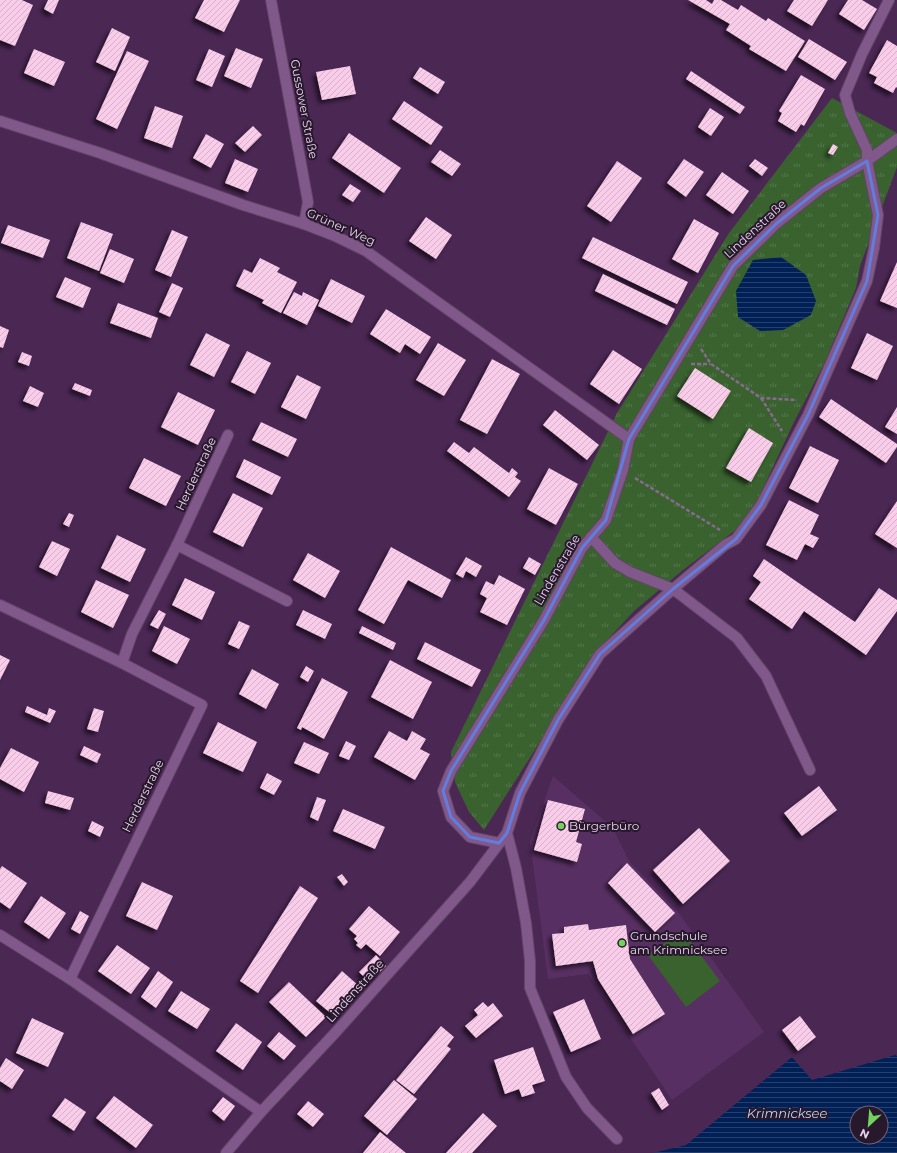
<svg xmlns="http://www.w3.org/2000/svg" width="897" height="1153" font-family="Montserrat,sans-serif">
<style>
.built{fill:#582f62}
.grass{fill:url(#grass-tufts)}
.green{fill:#39622f}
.water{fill:url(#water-rules);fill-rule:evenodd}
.building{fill:url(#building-hatch);filter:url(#shadow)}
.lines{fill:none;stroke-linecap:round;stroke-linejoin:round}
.service-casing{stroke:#63446a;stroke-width:12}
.minor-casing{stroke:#63446a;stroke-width:12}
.path{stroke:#886a90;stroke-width:2.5;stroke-dasharray:4 2;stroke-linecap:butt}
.service{stroke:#80598a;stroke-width:10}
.minor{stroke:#80598a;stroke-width:10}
.marked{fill:none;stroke:#637cdf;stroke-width:3;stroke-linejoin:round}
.poi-dot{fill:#74d25c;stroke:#28182c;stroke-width:1.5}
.labels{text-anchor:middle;stroke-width:4;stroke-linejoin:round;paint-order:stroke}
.street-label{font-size:12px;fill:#e6d0ec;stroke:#28182c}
.poi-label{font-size:12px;fill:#e6d0ec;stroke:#28182c;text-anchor:start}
.water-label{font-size:13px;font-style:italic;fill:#bdd3f5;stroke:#28182c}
</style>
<defs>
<pattern id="grass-tufts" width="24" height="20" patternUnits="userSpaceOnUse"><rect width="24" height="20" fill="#39622f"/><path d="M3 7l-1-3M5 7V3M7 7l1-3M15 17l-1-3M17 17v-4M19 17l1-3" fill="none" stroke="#56774d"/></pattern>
<pattern id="water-rules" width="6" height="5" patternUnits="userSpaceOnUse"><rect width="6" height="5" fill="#012055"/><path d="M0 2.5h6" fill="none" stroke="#263f6e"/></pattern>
<pattern id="building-hatch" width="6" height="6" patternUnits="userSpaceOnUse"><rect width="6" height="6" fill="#f9cde9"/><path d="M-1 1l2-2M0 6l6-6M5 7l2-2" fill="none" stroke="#d5b0c9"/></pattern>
<filter id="shadow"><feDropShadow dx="-3.5" dy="3.5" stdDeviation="2" flood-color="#0009"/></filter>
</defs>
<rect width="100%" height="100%" fill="#4b2754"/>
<path class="built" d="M553,776l60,52 16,33 49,51 86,120 -92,68 -84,-126 -40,5 -18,-138z"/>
<path class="grass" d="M832,98l65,35v34l-37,99 -4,22 -32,76 -31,60 -35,75 -17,27 -58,44 -49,41 -35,38 -115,181 -15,-18 -14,-30 -4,-30 166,-339 112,-180z"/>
<path class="green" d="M682,930l38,51 -34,26 -38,-52z"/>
<g class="water">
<path d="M781,257l25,18 10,26 -5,14 -28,15 -23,1 -22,-14 -2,-26 17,-31z"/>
<path d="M895,1055l2,1v97h-244l33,-8 106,-88 20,23zM857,1113h24v24h-24z"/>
</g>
<g class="building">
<path d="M0,0h22l11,5 -18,41 -15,-6z"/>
<path d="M48,0h11l-6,14 -9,-5z"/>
<path d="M204,0h36l-16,32 -29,-14z"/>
<path d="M688,0h18l6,4 2,-4h7l17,10 3,-5 25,16 2,-3 37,23 -19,30 -37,-22 2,-3 -25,-16 4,-6z"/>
<path d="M794,0h34l-16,26 -25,-15z"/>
<path d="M848,0h14l15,9 -13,21 -25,-16z"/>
<path d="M112,28l18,9 -15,34 -19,-9z"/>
<path d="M809,39l38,23 -12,18 -37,-23z"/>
<path d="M887,40l10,6v42l-1,-1 -3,6 -19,-10 3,-6 -8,-4z"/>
<path d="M236,48l27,11 -12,29 -27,-12z"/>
<path d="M34,49l31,13 -11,24 -30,-13z"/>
<path d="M209,49l16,7 -13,31 -16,-7z"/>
<path d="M127,51l22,10 -32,68 -21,-10z"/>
<path d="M350,66l6,28 -34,6 -6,-28z"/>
<path d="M420,67l25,15 -7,12 -25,-16z"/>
<path d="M691,71l54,36 -5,7 -54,-35z"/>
<path d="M801,75l24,14 -21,37 -3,-2 -5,8 -18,-11 4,-8 -3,-2z"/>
<path d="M404,101l39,26 -12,18 -39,-26z"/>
<path d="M155,106l28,10 -11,32 -28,-10z"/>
<path d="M710,108l14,9 -13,19 -13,-9z"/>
<path d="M253,126l9,9 -17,17 -10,-9z"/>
<path d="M349,133l52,35 -17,25 -52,-35z"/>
<path d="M206,134l18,10 -13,24 -18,-10z"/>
<path d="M833,144l5,3 -5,8 -5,-2z"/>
<path d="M440,150l21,14 -9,12 -21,-14z"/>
<path d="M235,159l23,10 -10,23 -23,-9z"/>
<path d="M684,159l20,13 -18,25 -19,-14z"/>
<path d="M755,159l13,9 -6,8 -13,-10z"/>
<path d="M617,161l25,17 -31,44 -24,-16z"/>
<path d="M722,172l27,19 -16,23 -27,-19z"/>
<path d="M350,184l11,7 -8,11 -11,-7z"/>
<path d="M426,217l26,18 -16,24 -27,-18z"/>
<path d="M694,219l25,14 -21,40 -26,-14z"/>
<path d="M81,222l32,12 -14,37 -32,-13z"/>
<path d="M8,225l42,15 -7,18 -42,-15z"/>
<path d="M172,230l16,7 -17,40 -16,-7z"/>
<path d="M593,237l95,45 -11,22 -95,-46z"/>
<path d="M110,249l24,10 -10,24 -24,-10z"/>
<path d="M260,258l20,10 -3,4 20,10 -16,31 -19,-10 2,-3 -28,-14 8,-17 8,4z"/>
<path d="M897,262v46l-17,-7z"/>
<path d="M603,274l72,35 -8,16 -72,-34z"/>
<path d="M65,277l26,11 -8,20 -27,-11z"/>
<path d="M331,279l34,17 -13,27 -34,-17z"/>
<path d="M172,283l11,5 -13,29 -11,-5z"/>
<path d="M294,292l8,4 1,-4 16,8 -12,25 -24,-12z"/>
<path d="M118,303l40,15 -7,20 -41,-15z"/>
<path d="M386,309l45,28 -11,17 -15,-10 -5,9 -30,-19z"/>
<path d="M0,326l9,4 -6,18 -3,-1z"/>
<path d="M206,333l24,12 -16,32 -24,-12z"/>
<path d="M867,333l26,13 -16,34 -26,-12z"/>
<path d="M438,343l28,17 -22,36 -28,-16z"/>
<path d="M613,350l29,19 -23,35 -29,-20z"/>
<path d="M247,351l24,12 -16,31 -24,-12z"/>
<path d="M22,352l10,4 -3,10 -11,-4z"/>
<path d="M492,359l28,15 -33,60 -27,-14z"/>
<path d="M695,368l36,23 -18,28 -36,-23z"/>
<path d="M297,375l24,12 -15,32 -25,-12z"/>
<path d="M75,383l17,7 -2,6 -18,-7z"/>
<path d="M30,386l14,7 -6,14 -15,-6z"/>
<path d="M178,392l37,18 -17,35 -37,-18z"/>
<path d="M831,399l66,45v3l-11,16 -67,-46z"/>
<path d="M897,407v27l-12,-7z"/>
<path d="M555,410l44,35 -12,15 -44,-35z"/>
<path d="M261,422l36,17 -9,18 -36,-17z"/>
<path d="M749,428l24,15 -22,39 -25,-14z"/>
<path d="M454,442l15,11 5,-6 35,26 3,-5 6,5 -3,4 6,4 -12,16 -62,-46z"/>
<path d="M810,446l29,14 -21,43 -29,-15z"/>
<path d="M144,458l37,18 -15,30 -37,-18z"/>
<path d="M244,459l37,18 -9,18 -36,-18z"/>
<path d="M549,468l29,16 -22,41 -29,-16z"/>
<path d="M233,493l30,15 -20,39 -30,-15z"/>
<path d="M789,500l30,15 -9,19 9,4 -6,10 -8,-4 -8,16 -31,-15z"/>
<path d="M897,501v47l-22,-14z"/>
<path d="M69,513l5,2 -5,12 -6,-3z"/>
<path d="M117,535l29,14 -16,33 -29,-14z"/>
<path d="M52,541l18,8 -13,27 -18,-9z"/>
<path d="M391,547l60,33 -9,18 -34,-18 -24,44 -26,-14z"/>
<path d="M308,553l32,18 -15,27 -32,-18z"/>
<path d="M466,557l16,9 -6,11 -10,-6 -3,7 -7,-4z"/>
<path d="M529,557l12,7 -6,11 -12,-7z"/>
<path d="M764,559l91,63 24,-34 18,12v11l-31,44 -62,-44 -12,18 -43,-30 12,-17 -8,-6z"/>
<path d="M499,575l26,14 -18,36 -27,-13 7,-14 -7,-4 6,-13 8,4z"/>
<path d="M185,578l30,14 -13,28 -30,-15z"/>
<path d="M96,580l33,15 -16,33 -32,-16z"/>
<path d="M159,610l7,4 -8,15 -8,-4z"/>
<path d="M303,610l29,14 -7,15 -29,-14z"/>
<path d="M239,621l11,5 -11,23 -11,-5z"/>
<path d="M164,626l26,13 -13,25 -25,-13z"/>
<path d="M362,626l34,17 -3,7 -34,-17z"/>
<path d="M425,642l56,28 -9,17 -55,-28z"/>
<path d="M0,655l10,5 -10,20z"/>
<path d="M390,660l42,22 -19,37 -42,-22z"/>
<path d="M306,666l8,5 -6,11 -8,-5z"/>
<path d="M252,669l27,15 -13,25 -27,-15z"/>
<path d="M322,678l26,14 -24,47 -22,-12 -1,3 -4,-2z"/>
<path d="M27,706l20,9 2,-7 7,3 -6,12 -25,-11z"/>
<path d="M94,708l10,3 -6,21 -11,-3z"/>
<path d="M218,722l39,20 -14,30 -40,-19z"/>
<path d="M389,731l18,10 5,-10 14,8 -6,10 10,5 -15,26 -41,-23z"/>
<path d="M346,741l10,5 -7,14 -10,-4z"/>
<path d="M304,742l25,11 -10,21 -25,-11z"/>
<path d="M84,746l17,8 -4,9 -17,-8z"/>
<path d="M11,748l28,14 -15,30 -24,-13v-11z"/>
<path d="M267,773l15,8 -8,14 -14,-7z"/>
<path d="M819,786l18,24 -35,26 -18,-23z"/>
<path d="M48,791l26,7 -4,12 -25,-7z"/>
<path d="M317,797l9,3 -8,21 -8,-4z"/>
<path d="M548,800l37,9 -9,33 6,2 -5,18 -43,-12z"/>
<path d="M343,809l42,18 -10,22 -42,-18z"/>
<path d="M92,821l12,6 -4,10 -12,-6z"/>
<path d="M699,828l31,33 -47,43 -30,-34z"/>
<path d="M627,863l48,50 -20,19 -47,-49z"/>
<path d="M2,866l25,17 -17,26 -10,-7v-33z"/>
<path d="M342,874l6,8 -4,4 -7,-9z"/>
<path d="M142,882l31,14 -16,34 -31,-14z"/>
<path d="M300,886l18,12 -60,95 -18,-12z"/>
<path d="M41,896l25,17 -17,26 -25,-17z"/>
<path d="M369,906l31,26 -20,24 -14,-12 -5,5 -5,-4 2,-2 -4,-4 3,-3 -8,-7z"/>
<path d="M80,911l9,5 -9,18 -9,-5z"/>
<path d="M588,924l1,6 37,-5 4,34 35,55 -32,20 -35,-55 -5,-18 -37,5 -4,-32 12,-1v-6z"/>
<path d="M117,945l33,23 -19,26 -33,-23z"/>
<path d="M376,955l10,11 -17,16 -10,-10z"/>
<path d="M158,971l15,11 -17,26 -15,-11z"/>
<path d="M342,971l17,15 -25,30 -18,-15z"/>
<path d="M289,982l37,35 -20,20 -37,-35z"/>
<path d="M181,991l29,18 -13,20 -29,-18z"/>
<path d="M584,999l17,40 -30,13 -18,-40z"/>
<path d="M483,1002l5,5 5,-4 10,13 -27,22 -11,-12 13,-11 -4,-5z"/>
<path d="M800,1016l16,21 -18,14 -16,-21z"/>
<path d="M32,1018l32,15 -16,34 -32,-14z"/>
<path d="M236,1023l26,19 -19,28 -27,-19z"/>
<path d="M441,1026l13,11 -7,9 4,3 -37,45 -18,-14z"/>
<path d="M279,1032l17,14 -12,14 -17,-14z"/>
<path d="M533,1047l12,34 -13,4 3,8 -13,4 -3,-8 -14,5 -11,-34z"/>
<path d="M6,1058l18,12 -12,19 -12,-8v-13z"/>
<path d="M394,1080l23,19 -30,36 -23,-19z"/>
<path d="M659,1088l10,17 -7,5 -11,-17z"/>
<path d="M114,1096l39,29 -17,23 -40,-30z"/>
<path d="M223,1097l12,9 -11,15 -12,-10z"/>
<path d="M65,1098l21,14 -12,19 -22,-15z"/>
<path d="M308,1101l16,13 -11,13 -16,-13z"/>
<path d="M483,1113l14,13 -25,27h-26z"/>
<path d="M380,1132l26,21h-43z"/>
</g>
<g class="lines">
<defs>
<g id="service">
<path d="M591,537l24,26 15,9 43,17 64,49 29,38 44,94"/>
<path d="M507,833l9,35 10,55 4,38v27l36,89 21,31 30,31"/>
</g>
<g id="minor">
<path d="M271,0l37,202 -4,22"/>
<path d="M0,121l100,32 143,52 61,19 31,12 31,15 263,188"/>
<path d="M177,545l110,56"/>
<path d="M0,605l122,58 80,42 -132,274"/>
<path d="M122,663l10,-29 45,-89 51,-110"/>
<path d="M499,843l-29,-6 -19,-20 -8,-26 8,-20 93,-151 38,-72 24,-28 17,-50 6,-31 104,-173 44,-43 44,-35 46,-27 30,-22"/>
<path d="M0,935l70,44 191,133"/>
<path d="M226,1153l35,-41 74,-79 135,-151 37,-49 13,-40 38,-73 42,-66 73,-65 52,-44 11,-6 25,-34 47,-90 59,-134 7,-33 4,-33 -11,-54v-11l-17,-37 -5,-18 17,-41 27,-54"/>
</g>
</defs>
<use href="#service" class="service-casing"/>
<use href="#minor" class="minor-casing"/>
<g class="path">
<path d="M701,349l10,15 50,34 36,2"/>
<path d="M691,364h19"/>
<path d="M761,398l21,33"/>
<path d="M635,478l85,52"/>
</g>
<use href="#service" class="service"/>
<use href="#minor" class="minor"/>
</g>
<path class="marked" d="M867,161l11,54 -11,66 -59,134 -47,90 -25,34 -63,50 -73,65 -42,66 -38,73 -13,40 -8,10 -29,-6 -19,-20 -8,-26 8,-20 93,-151 38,-72 24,-28 23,-81 104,-173 44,-43 44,-35z"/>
<g class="poi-dot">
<circle cx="561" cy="826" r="4"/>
<circle cx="622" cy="943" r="4"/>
</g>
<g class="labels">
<g class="street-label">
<text transform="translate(304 109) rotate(79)" y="4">Gussower Straße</text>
<text transform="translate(341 227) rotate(24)" y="4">Grüner Weg</text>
<text transform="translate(755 229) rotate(-43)" y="4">Lindenstraße</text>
<text transform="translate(196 474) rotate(-65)" y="4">Herderstraße</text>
<text transform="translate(557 570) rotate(-60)" y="4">Lindenstraße</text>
<text transform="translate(143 796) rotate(-64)" y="4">Herderstraße</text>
<text transform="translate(355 991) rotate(-48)" y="4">Lindenstraße</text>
</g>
<g class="poi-label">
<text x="569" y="830">Bürgerbüro</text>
<text x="630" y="940">Grundschule<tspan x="630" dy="14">am Krimnicksee</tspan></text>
</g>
<g class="water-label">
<text x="787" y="1118">Krimnicksee</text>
</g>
</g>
<g transform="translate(869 1125) rotate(206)"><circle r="19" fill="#28182c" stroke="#746279"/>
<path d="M0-3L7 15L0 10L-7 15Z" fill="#74d25c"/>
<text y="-6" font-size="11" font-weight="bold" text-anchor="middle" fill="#e6d0ec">N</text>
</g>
</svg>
